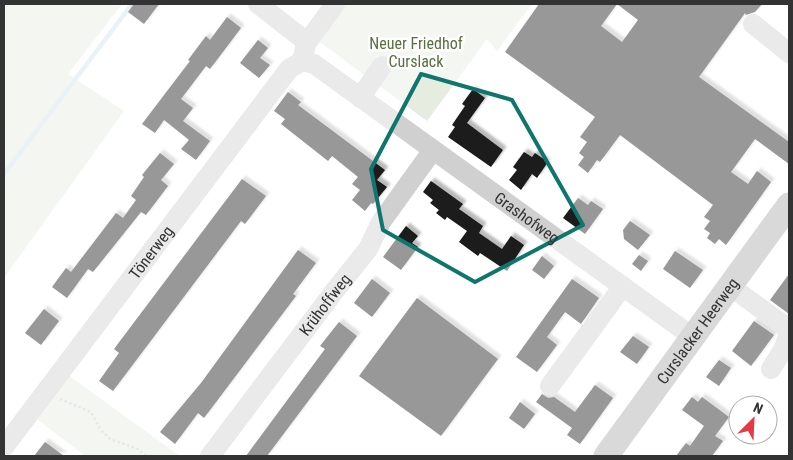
<svg xmlns="http://www.w3.org/2000/svg" width="793" height="460" font-family="'Roboto Condensed',sans-serif">
<style>
.green{fill:#e6ecdf}
.lines{fill:none;stroke-linecap:round;stroke-linejoin:round}
.stream{stroke:#cfe2ee;stroke-width:4.5}
.building{fill:#1a1a1a;fill-rule:evenodd;filter:url(#shadow)}
.path{stroke:#cdcdcd;stroke-width:2.5;stroke-dasharray:2.5 2.5;stroke-linecap:butt}
.minor{stroke:#d0d0d0;stroke-width:20}
.major{stroke:#ababab;stroke-width:25}
.marked{fill:none;stroke:#0f766e;stroke-width:4;stroke-linejoin:round}
.labels{text-anchor:middle;stroke-width:5;stroke-linejoin:round;paint-order:stroke}
.park-label{font-size:16px;fill:#56703f;stroke:#fff}
.street-label{font-size:16px;fill:#333;stroke:#fff}
</style>
<defs>
<filter id="shadow"><feDropShadow dx="3.5" dy="-3.5" stdDeviation="1" flood-color="#0004"/></filter>
</defs>
<rect width="100%" height="100%" fill="#fff"/>
<g class="green">
<path d="M4,4h118l-54,70 56,37 -120,167z"/>
<path d="M344,4h188l-35,47 -10,-12 -60,82 -110,-81z"/>
<path d="M61,370l119,86h-95l-56,-43z"/>
</g>
<g class="lines">
<path class="stream" d="M4,174l128,-170"/>
</g>
<g class="building">
<path d="M134,4h25l-15,20 -16,-12z"/>
<path d="M539,4h223l-7,8 -9,3 -1,-2 -46,64 90,65v22l-34,-25 -24,33 17,12 9,-13 14,11 -45,63 -7,-6 -4,5 -8,-6 3,-5 -6,-4 6,-8 -6,-4 9,-12 -93,-70 -20,27 -3,-2 -9,13 -10,-8 6,-8 -5,-4 8,-11 -7,-5 15,-20 -90,-65zM617,4l21,16 -16,22 -21,-16z"/>
<path d="M227,17l14,11 -31,41 -4,-3 -25,33 12,9 -10,13 27,20 -14,19 -15,-11 8,-9 -25,-20 -9,13 -13,-9 48,-63 -2,-1 18,-24 4,4z"/>
<path d="M258,40l10,8 -8,10 10,7 -11,13 -19,-15z"/>
<path d="M473,89l12,9 -18,25 36,27 -12,17 -43,-30 7,-10 -3,-2 13,-19 -3,-2z"/>
<path d="M288,92l13,10 -3,3 87,65 -8,10 10,7 -14,17 -2,-1 -6,8 -13,-11 8,-10 -8,-6 6,-7 -26,-21 -4,5 -47,-37 4,-5 -11,-8z"/>
<path d="M524,152l8,5 3,-4 13,9 -11,16 -5,-4 -11,16 -12,-10 8,-10 -4,-3z"/>
<path d="M160,153l14,11 -13,16 7,6 -22,29 -5,-3 -48,60 -5,-3 -21,29 -15,-11 14,-19 5,4 45,-59 7,5 13,-18 -5,-4 13,-19 -2,-2z"/>
<path d="M242,179l24,17 -21,28 -4,-3 -128,170 -14,-10 20,-28 -5,-4z"/>
<path d="M431,181l32,23 -4,5 24,17 -4,7 23,16 9,-13 13,9 -17,26 -27,-18 -2,3 -19,-14 8,-11 -20,-14 -2,3 -9,-7 3,-3 -9,-7 3,-3 -10,-8z"/>
<path d="M578,198l10,7 3,-4 12,8 -18,25 -22,-16z"/>
<path d="M630,221l20,14 -12,15 -14,-11 -1,-9z"/>
<path d="M406,226l12,10 -6,7 6,4 -17,23 -18,-13z"/>
<path d="M298,250l18,13 -23,31 3,2 -92,122 -6,-5 -23,31 -15,-12 41,-49z"/>
<path d="M675,251l28,19 -13,18 -27,-19z"/>
<path d="M639,255l9,6 -7,10 -9,-7z"/>
<path d="M542,256l12,10 -10,13 -12,-9z"/>
<path d="M789,274v40l-19,-14z"/>
<path d="M372,279l18,14 -18,24 -18,-14z"/>
<path d="M572,279l27,19 -18,26 -16,-12 -18,25 10,8 -20,27 -21,-15z"/>
<path d="M417,298l81,61 -57,77 -82,-60z"/>
<path d="M44,309l15,12 -18,24 -16,-12z"/>
<path d="M754,321l20,14 -23,31 -19,-15z"/>
<path d="M339,322l18,14 -90,120h-21l79,-107 -5,-3z"/>
<path d="M633,336l16,11 -12,17 -17,-12z"/>
<path d="M719,360l12,8 -12,18 -13,-9z"/>
<path d="M595,385l18,13 -33,46 -13,-9 5,-7 -36,-26 6,-8 6,4 6,-1 21,15z"/>
<path d="M692,397l6,5 4,-5 27,20 -14,19 8,5 -11,15h-36l10,-13 4,3 14,-20 -22,-16z"/>
<path d="M520,402l15,12 -11,15 -15,-11z"/>
<path d="M45,442l19,14h-30z"/>
</g>
<g class="lines">
<path class="path" d="M60,399l31,13 9,17 10,10 28,10 8,7"/>
<g class="minor">
<path d="M258,4l45,35 3,5 -4,17"/>
<path d="M753,24l36,29"/>
<path d="M306,44l29,-40"/>
<path id="s1" d="M302,61l12,3 379,273"/>
<path d="M360,98l22,-32"/>
<path d="M730,286l59,43"/>
<path d="M771,369l13,-21 5,-17"/>
<path d="M550,386l73,-100"/>
<path id="s2" d="M4,447l285,-378 13,-8"/>
<path id="s3" d="M210,456l123,-163 35,-44 13,-27 52,-72"/>
</g>
<path class="major" id="s4" d="M606,456l183,-251"/>
</g>
<path d="M0 0H793V460H0ZM421,74l91,26 71,125 -108,57 -92,-52 -12,-61z" fill="#fff" fill-opacity=".55" fill-rule="evenodd"/>
<path class="marked" d="M421,74l91,26 71,125 -108,57 -92,-52 -12,-61z"/>
<g class="labels">
<g class="park-label">
<text x="416" y="49">Neuer Friedhof<tspan x="416" dy="18">Curslack</tspan></text>
</g>
<g class="street-label">
<text dy="6" stroke="none"><textPath href="#s1" startOffset="275">Grashofweg</textPath></text>
<text dy="6" stroke="none"><textPath href="#s2" startOffset="244">Tönerweg</textPath></text>
<text dy="6" stroke="none"><textPath href="#s3" startOffset="190">Krühoffweg</textPath></text>
<text dy="6" stroke="none"><textPath href="#s4" startOffset="155">Curslacker Heerweg</textPath></text>
</g>
</g>
<rect width="793" height="460" fill="none" stroke="#333333" stroke-width="10"/>
<g transform="translate(753 420) rotate(24)"><circle r="24" fill="#ffffff" stroke="#adadad"/>
<path d="M0-4L9 19L0 12L-9 19Z" fill="#e63946"/>
<text y="-8" font-size="14" font-weight="bold" text-anchor="middle" fill="#333333">N</text>
</g>
</svg>
